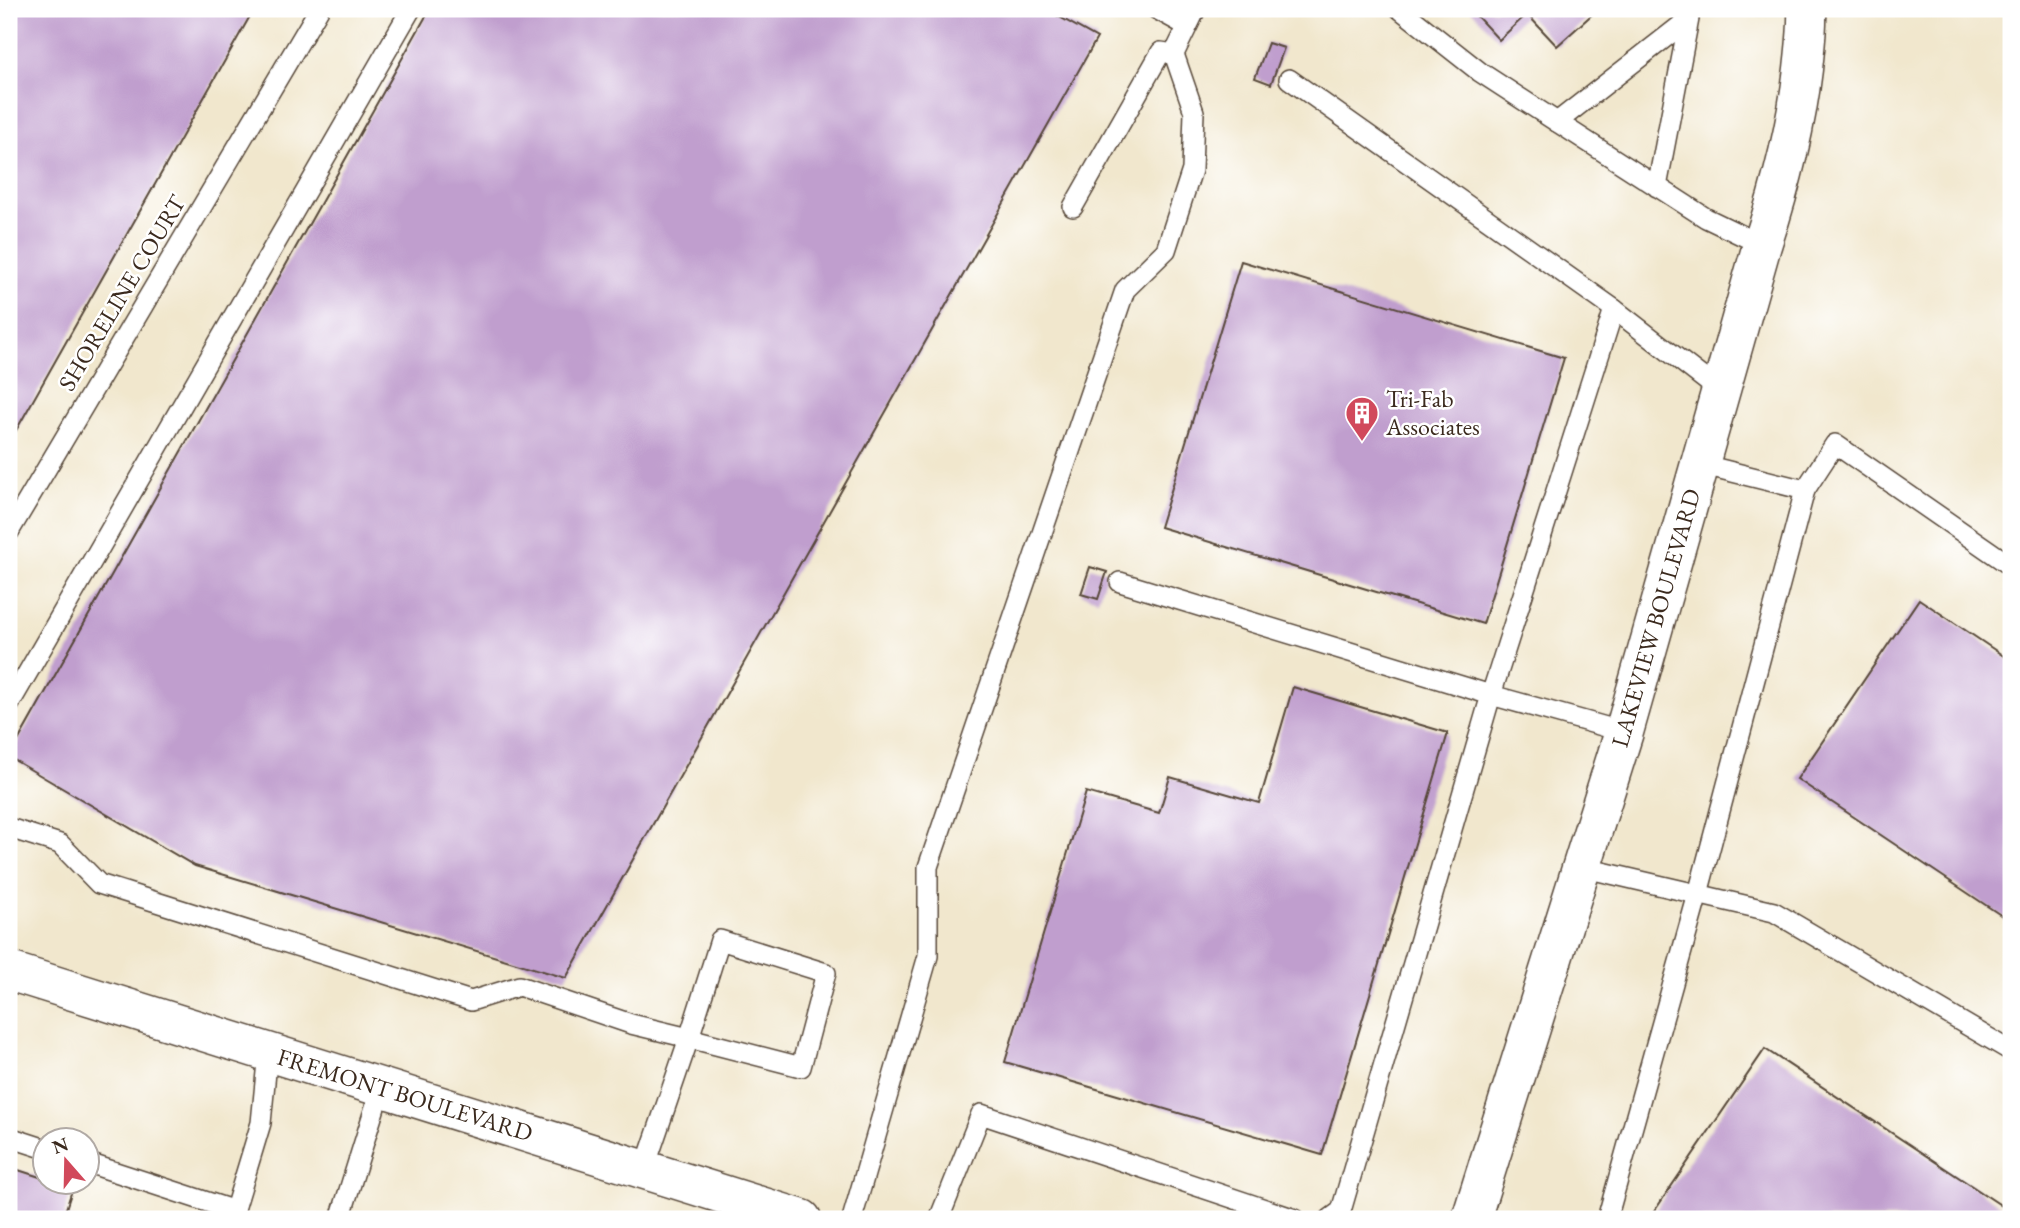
<svg xmlns="http://www.w3.org/2000/svg" width="2020" height="1228" font-family="'EB Garamond',serif">
<style>
.building{fill:#c09ece}
.lines{fill:none;stroke-linecap:round;stroke-linejoin:round}
.service-casing{stroke:#564638;stroke-width:22}
.tertiary-casing{stroke:#564638;stroke-width:41}
.secondary-casing{stroke:#564638;stroke-width:41}
.service{stroke:#fff;stroke-width:19}
.tertiary{stroke:#fff;stroke-width:38}
.secondary{stroke:#fff;stroke-width:38}
.labels{text-anchor:middle;stroke-width:5;stroke-linejoin:round;paint-order:stroke}
.street-label{font-size:24px;fill:#3b2a1e;stroke:#fff}
.poi-label{font-size:24px;fill:#3b2a1e;stroke:#fff;text-anchor:start}
</style>
<rect width="100%" height="100%" fill="#fff"/>
<filter id="ink" filterUnits="userSpaceOnUse"><feTurbulence type="fractalNoise" baseFrequency=".0143" numOctaves="2"/><feDisplacementMap in="SourceGraphic" scale="14" xChannelSelector="R" yChannelSelector="G"/><feConvolveMatrix kernelMatrix="1 2 1 2 8 2 1 2 1" color-interpolation-filters="sRGB"/></filter>
<filter id="wash" filterUnits="userSpaceOnUse"><feTurbulence type="fractalNoise" baseFrequency=".00686" numOctaves="4" result="noise"/><feDisplacementMap in="SourceGraphic" scale="28" xChannelSelector="R" yChannelSelector="G"/><feGaussianBlur stdDeviation="1.57" result="paint"/><feColorMatrix in="noise" values="0 0 0 0 0 0 0 0 0 0 0 0 0 0 0 0 0 1.4 0 .05"/><feComposite in="paint" operator="in"/></filter>
<g filter="url(#wash)">
<rect width="100%" height="100%" fill="#f1e7cd"/>
<g id="blocks">
<g class="building">
<path d="M9,9h245l-245,434z"/>
<path d="M430,9h615l52,29 -531,940 -371,-112 -186,-109z"/>
<path d="M1470,9h128l-41,37 -30,-32 -28,26z"/>
<path d="M1268,43l16,5 -13,36 -16,-6z"/>
<path d="M1241,261l323,97 -81,266 -323,-97z"/>
<path d="M1090,567l17,5 -9,27 -17,-5z"/>
<path d="M1919,599l92,62v261l-214,-143z"/>
<path d="M1293,687l155,46 -126,422 -317,-93 81,-270 73,21 11,-36 89,26z"/>
<path d="M1765,1049l246,163v7h-362z"/>
<path d="M9,1167l37,12v3h12l15,5 -9,28 12,4h-67z"/>
</g>
</g>
</g>
<g filter="url(#ink)">
<use href="#blocks" fill-opacity="0" stroke="#564638" stroke-width="2"/>
<g class="lines">
<defs>
<g id="service">
<path d="M1156,9l31,17"/>
<path d="M1400,9l80,63 77,50"/>
<path d="M1289,79l325,230 -123,386 133,37"/>
<path d="M1657,187l32,-168 -132,103 149,96 56,27"/>
<path d="M1073,207l88,-155 13,2"/>
<path d="M1614,309l107,83"/>
<path d="M1805,490l30,-46 176,122"/>
<path d="M9,532l310,-523"/>
<path d="M1120,582l371,113 -150,516 -11,8"/>
<path d="M9,705l402,-696"/>
<path d="M9,828l51,16 39,40 372,117 48,-15 112,38 58,14 -45,132"/>
<path d="M1581,867l193,45 237,139"/>
<path d="M720,940l106,33 -25,94 -112,-29z"/>
<path d="M9,1137l37,12"/>
<path d="M88,1163l147,48"/>
<path d="M232,1219l29,-96 7,-71"/>
<path d="M340,1219l41,-131"/>
<path d="M852,1219l76,-263v-89l197,-577 41,-40 26,-80 2,-58 -20,-58 22,-45"/>
<path d="M939,1219l42,-105 314,105"/>
<path d="M1607,1219l91,-325 107,-404 -105,-26"/>
</g>
<path id="tertiary" d="M1471,1219l153,-487 138,-487c19,-58 34,-116 41,-176 2,-20 5,-40 4,-60"/>
<path id="secondary" d="M9,971l793,248"/>
</defs>
<use href="#service" class="service-casing"/>
<use href="#tertiary" class="tertiary-casing"/>
<use href="#secondary" class="secondary-casing"/>
<use href="#service" class="service"/>
<use href="#tertiary" class="tertiary"/>
<use href="#secondary" class="secondary"/>
</g>
</g>
<defs>
<symbol id="building-pin" viewBox="-11 -11 22 30"><path d="M0 17L-7.5 6A9.5 9.5 0 1 1 7.5 6Z" fill="#d1495b" stroke="#fff"/><path d="M-4-6H4V6H1V3H-1V6H-4ZM-2.5-4.3h1.7v1.8h-1.7ZM.8-4.3h1.7v1.8H.8ZM-2.5-1h1.7V.8h-1.7ZM.8-1h1.7V.8H.8Z" fill="#fff"/></symbol>
</defs>
<g fill-rule="evenodd">
<use href="#building-pin" x="1343" y="394" width="38" height="52"/>
</g>
<g class="labels">
<g class="street-label">
<text transform="translate(122 293) rotate(-59)" y="8">SHORELINE COURT</text>
<text transform="translate(1656 618) rotate(-74)" y="8">LAKEVIEW BOULEVARD</text>
<text transform="translate(405 1095) rotate(17)" y="8">FREMONT BOULEVARD</text>
</g>
<g class="poi-label">
<text x="1386" y="407">Tri-Fab<tspan x="1386" dy="28">Associates</tspan></text>
</g>
</g>
<rect width="2020" height="1228" fill="none" stroke="#fff" stroke-width="35"/>
<g transform="translate(66 1161) rotate(340)"><circle r="33" fill="#ffffff" stroke="#b1aaa5" stroke-width="2"/>
<path d="M0-5L12 26L0 18L-12 26Z" fill="#d1495b"/>
<text y="-10" font-size="19" font-weight="bold" text-anchor="middle" fill="#3b2a1e">N</text>
</g>
</svg>
